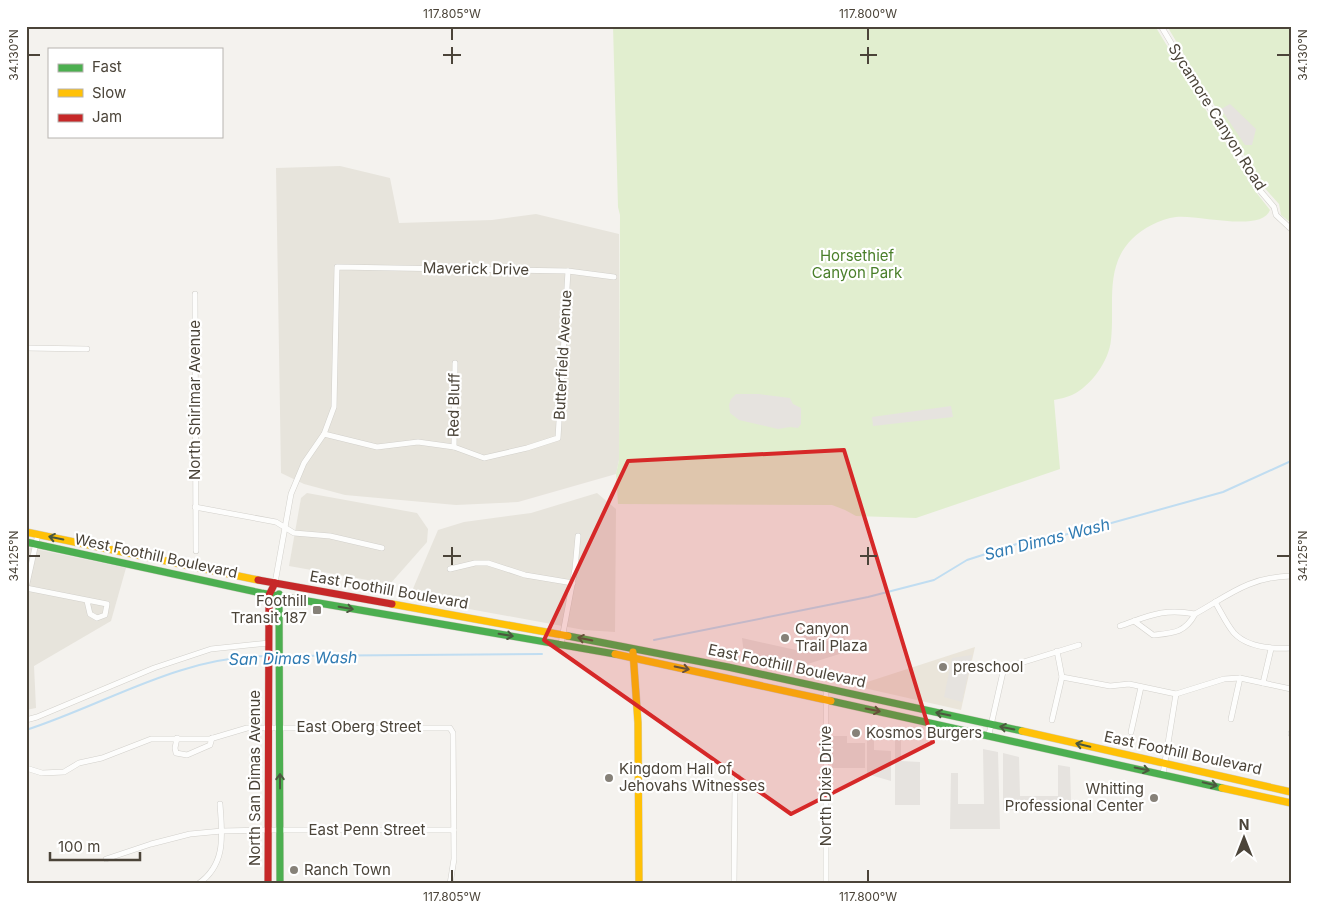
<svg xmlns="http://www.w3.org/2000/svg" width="1317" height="910" font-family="Inter,sans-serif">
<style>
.residential{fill:#e7e4dc}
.education{fill:#eae5da}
.green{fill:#e1eecf}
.parking{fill:#e6e3df}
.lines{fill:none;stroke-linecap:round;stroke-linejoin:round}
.stream{stroke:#c0ddf1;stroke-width:2}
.street-casing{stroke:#d2d0cb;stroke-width:6}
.fast-casing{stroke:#d3cfc5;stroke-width:8}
.slow-casing{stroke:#d3cfc5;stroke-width:8}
.jam-casing{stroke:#d3cfc5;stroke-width:8}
.street{stroke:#fdfdfc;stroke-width:5}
.fast{stroke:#4caf50;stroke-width:7}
.slow{stroke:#ffc107;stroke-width:7}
.jam{stroke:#c62828;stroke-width:7}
.oneway{stroke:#4b593e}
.marked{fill:#d62828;fill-opacity:0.2;stroke:#d62828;stroke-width:4;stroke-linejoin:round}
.ticks{fill:none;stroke:#4b4439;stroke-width:2}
.poi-dot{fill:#868178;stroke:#fff;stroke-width:2}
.labels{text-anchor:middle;stroke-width:4.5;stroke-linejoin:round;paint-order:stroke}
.street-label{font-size:15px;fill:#4b4439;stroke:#fff}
.park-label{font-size:15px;fill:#4a7f2a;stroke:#fff}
.poi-label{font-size:15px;fill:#4b4439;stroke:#fff;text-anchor:start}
.water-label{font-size:16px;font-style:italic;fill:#2e7ab2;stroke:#fff}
.neatline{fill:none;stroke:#4b4439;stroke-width:2}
.ticks-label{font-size:12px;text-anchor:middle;fill:#4b4439}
</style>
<rect width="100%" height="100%" fill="#f4f2ee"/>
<g class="residential">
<path d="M340,166l50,12 9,45 93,-3 44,-6 83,20v226l-3,14 -98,28 -62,3 -111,-10 -41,-11 -23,-11 -5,-305z"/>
<path d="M307,493l110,20 11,16 -1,13 -37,42 -101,-18 12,-68z"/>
<path d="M597,493l19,16 -1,123 -31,-2 -175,-32 29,-68 26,-8 67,-9z"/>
<path d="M26,547l100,21 -15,53 -77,45 2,42 -10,2z"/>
</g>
<path class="education" d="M975,647l-14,63 -106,-24z"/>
<g class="green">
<path d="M613,26h542l100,165 15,19c-8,23 -74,4 -94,7 -16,2 -33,11 -44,22 -28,28 -17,66 -21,101 -2,21 -20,46 -39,55 -5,2 -12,4 -18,5l6,69 -144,49 -60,-2 -11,-6 -13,-5 -214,-1 -2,-30 3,-14 1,-245 -2,-8z"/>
<path d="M1167,26h124v197l-10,-8 -2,-11 -17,-19z"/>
</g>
<g class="parking">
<path d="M1230,104l26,25 -4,16h-7l-24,-36z"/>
<path d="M736,394h23l31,4 3,6 8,4v16l-3,4 -8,-1 -12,2 -39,-9 -9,-7 -1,-8 2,-6z"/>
<path d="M951,406l2,11 -80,9 -1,-9z"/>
<path d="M819,627l5,15 20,-6 5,15 -51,16 -54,-13 -2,-16 54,12 10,-5 -4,-15z"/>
<path d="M972,655l-10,47 -18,-5 8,-39z"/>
<path d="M895,730h6v31l19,1v43h-25z"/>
<path d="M867,732h7v18l17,1v30l-24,-7z"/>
<path d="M847,736v7h18v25h-33v-32z"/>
<path d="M983,749l15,3 2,77h-50l1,-56h7v31h26z"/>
<path d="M1003,753l16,4 1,39h38v-31l12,2 1,33 22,1v11l-90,-2z"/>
</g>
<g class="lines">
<g class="stream">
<path d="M654,640l214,-43 66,-17 33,-20 53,-17 59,-11 144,-40 68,-31"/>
<path d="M282,656l260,-2"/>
<path d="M26,730c83,-27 151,-73 241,-74"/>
</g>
<defs>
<g id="street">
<path d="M1161,26l96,161 17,20 2,8 15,14"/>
<path d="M195,294l1,257"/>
<path d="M26,348l61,1"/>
<path d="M324,434l53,13 41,-5 36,5 30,11 43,-10 31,-10 10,-167"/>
<path d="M454,447l1,-84"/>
<path d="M195,507l81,15 18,11 36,3 52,12"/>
<path d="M450,569l25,-6h13l37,12 48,8"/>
<path d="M275,583l16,-89 13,-31 20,-29 10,-27 3,-140 231,4 46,6"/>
<path d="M26,588l81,16 -2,11 -8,3 -7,-4 -3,-13"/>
<path d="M26,588l12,-54"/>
<path d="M1215,602c6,10 12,23 19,31 14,15 38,16 57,15"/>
<path d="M1134,621l19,14c20,-2 32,-2 42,-21"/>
<path d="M1120,626c29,-10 43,-18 75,-12 34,-19 54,-37 96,-38"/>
<path d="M561,644l14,-75 3,-33"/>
<path d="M1062,677l48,9 19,-2 47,10 48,-15 16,-1 51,11"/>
<path d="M1263,683l8,-34"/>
<path d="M826,689v195"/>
<path d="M1231,719l9,-41"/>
<path d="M26,720l11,-3 117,-49 57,-19 58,-6"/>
<path d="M1052,720l10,-43 -5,-26"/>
<path d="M1131,732l10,-45"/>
<path d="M989,734l14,-62 8,-6 68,-21"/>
<path d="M1291,734v-1"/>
<path d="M177,738l-2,10 1,5 11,2 23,-10 2,-7"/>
<path d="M26,768l16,5 22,-1 15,-9 23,-5 49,-19h59l37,-11h203l3,5 1,126 -4,25"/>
<path d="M1163,774l13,-80"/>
<path d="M106,859l45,-15 39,-10 32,-3 46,-1h186"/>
<path d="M198,884c29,-20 24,-50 22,-80"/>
<path d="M734,884l1,-98 3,-9"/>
</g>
<g id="fast">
<path d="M26,542l235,51 354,61"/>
<path d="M279,594l1,290"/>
<path d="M568,636l160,31 294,64"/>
<path d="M831,701l391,87"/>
</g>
<g id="slow">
<path d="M26,532l232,48"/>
<path d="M392,604l176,32"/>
<path d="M633,652l5,71 1,161"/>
<path d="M615,654l216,47"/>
<path d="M1022,731l269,61"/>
<path d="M1222,788l69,15"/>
</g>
<g id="jam">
<path d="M258,580l134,24"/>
<path d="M268,884l1,-289 6,-12"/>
</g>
</defs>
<use href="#street" class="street-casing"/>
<use href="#fast" class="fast-casing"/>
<use href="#slow" class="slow-casing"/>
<use href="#jam" class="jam-casing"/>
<use href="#street" class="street"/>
<use href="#fast" class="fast"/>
<use href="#slow" class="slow"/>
<use href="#jam" class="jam"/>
</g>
<defs><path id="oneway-shaft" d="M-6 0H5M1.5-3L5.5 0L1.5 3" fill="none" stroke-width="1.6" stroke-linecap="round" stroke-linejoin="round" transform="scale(1.25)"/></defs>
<g class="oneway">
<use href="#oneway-shaft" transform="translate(56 538) rotate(-168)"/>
<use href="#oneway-shaft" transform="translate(346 608) rotate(10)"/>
<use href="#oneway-shaft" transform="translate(506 635) rotate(9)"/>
<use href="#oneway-shaft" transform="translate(585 639) rotate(-169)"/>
<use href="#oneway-shaft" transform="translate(682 668) rotate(12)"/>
<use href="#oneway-shaft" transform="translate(873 710) rotate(12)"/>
<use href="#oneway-shaft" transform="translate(943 714) rotate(-168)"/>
<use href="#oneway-shaft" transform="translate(1007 728) rotate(-169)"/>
<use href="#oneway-shaft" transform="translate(1083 745) rotate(-167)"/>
<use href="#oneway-shaft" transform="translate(1142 769) rotate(12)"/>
<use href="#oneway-shaft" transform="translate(280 781) rotate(-90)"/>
<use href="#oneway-shaft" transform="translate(1210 784) rotate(13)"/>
</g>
<path class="marked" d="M844,450l89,292 -142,72 -247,-174 84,-179z"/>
<path class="ticks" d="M452,28v12M868,28v12M452,47v17M868,47v17M28,55h12M443,55h18M860,55h17M1277,55h13M452,547v18M868,547v18M28,556h12M443,556h18M860,556h17M1277,556h13M452,870v12M868,870v12"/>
<g class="poi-dot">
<rect x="312" y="605" width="10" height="10" rx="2.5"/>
<circle cx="785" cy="638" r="5"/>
<circle cx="943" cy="667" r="5"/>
<circle cx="856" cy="733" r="5"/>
<circle cx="609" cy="778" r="5"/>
<circle cx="1154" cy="798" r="5"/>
<circle cx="294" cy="870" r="5"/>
</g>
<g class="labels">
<g class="street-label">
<text transform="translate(1217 117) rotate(58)" y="5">Sycamore Canyon Road</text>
<text transform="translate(476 269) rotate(1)" y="5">Maverick Drive</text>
<text transform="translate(563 355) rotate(-87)" y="5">Butterfield Avenue</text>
<text transform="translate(195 400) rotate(-90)" y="5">North Shirlmar Avenue</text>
<text transform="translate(454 405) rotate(-89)" y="5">Red Bluff</text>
<text transform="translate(156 556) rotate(12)" y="5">West Foothill Boulevard</text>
<text transform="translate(389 590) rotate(10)" y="5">East Foothill Boulevard</text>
<text transform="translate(787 666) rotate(12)" y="5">East Foothill Boulevard</text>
<text x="359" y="732">East Oberg Street</text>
<text transform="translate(1183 753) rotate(12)" y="5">East Foothill Boulevard</text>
<text transform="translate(255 778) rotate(-90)" y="5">North San Dimas Avenue</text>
<text transform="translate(826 786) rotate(-90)" y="5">North Dixie Drive</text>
<text x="367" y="835">East Penn Street</text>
</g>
<g class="park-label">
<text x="857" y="261">Horsethief<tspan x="857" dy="17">Canyon Park</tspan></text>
</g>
<g class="poi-label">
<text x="307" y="606" text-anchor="end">Foothill<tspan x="307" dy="17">Transit 187</tspan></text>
<text x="795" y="634">Canyon<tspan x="795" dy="17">Trail Plaza</tspan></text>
<text x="953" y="672">preschool</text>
<text x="866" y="738">Kosmos Burgers</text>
<text x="619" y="774">Kingdom Hall of<tspan x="619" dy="17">Jehovahs Witnesses</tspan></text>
<text x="1144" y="794" text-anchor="end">Whitting<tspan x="1144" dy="17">Professional Center</tspan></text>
<text x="304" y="875">Ranch Town</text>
</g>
<g class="water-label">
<text transform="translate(1047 539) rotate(-14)" y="6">San Dimas Wash</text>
<text transform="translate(293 658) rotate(-1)" y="6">San Dimas Wash</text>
</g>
</g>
<rect width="1317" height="910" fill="none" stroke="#ffffff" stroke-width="55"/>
<rect x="48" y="48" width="175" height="90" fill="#ffffff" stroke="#b7b4b0"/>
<rect x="58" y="64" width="25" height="8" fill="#4caf50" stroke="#b7b4b0"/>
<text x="92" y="72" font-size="15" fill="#4b4439">Fast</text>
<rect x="58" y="89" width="25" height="8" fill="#ffc107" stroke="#b7b4b0"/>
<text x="92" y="98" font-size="15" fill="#4b4439">Slow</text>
<rect x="58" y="114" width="25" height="8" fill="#c62828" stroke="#b7b4b0"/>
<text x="92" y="122" font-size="15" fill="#4b4439">Jam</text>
<g transform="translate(1244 838)" stroke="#ffffff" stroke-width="4" paint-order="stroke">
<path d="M0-4L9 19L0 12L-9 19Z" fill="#4b4439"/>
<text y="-8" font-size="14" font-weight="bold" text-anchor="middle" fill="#4b4439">N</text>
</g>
<path d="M50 852v8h90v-8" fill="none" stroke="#4b4439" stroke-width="2.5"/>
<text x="58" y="852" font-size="15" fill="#4b4439" stroke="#ffffff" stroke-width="4" paint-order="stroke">100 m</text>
<rect x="28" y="28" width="1262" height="854" class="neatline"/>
<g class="ticks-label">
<text x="452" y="18">117.805°W</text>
<text x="868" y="18">117.800°W</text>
<text transform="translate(14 55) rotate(-90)" y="4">34.130°N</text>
<text transform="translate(1303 55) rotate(-90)" y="4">34.130°N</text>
<text transform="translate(14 556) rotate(-90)" y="4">34.125°N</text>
<text transform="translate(1303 556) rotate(-90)" y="4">34.125°N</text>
<text x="452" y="901">117.805°W</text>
<text x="868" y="901">117.800°W</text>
</g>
</svg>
